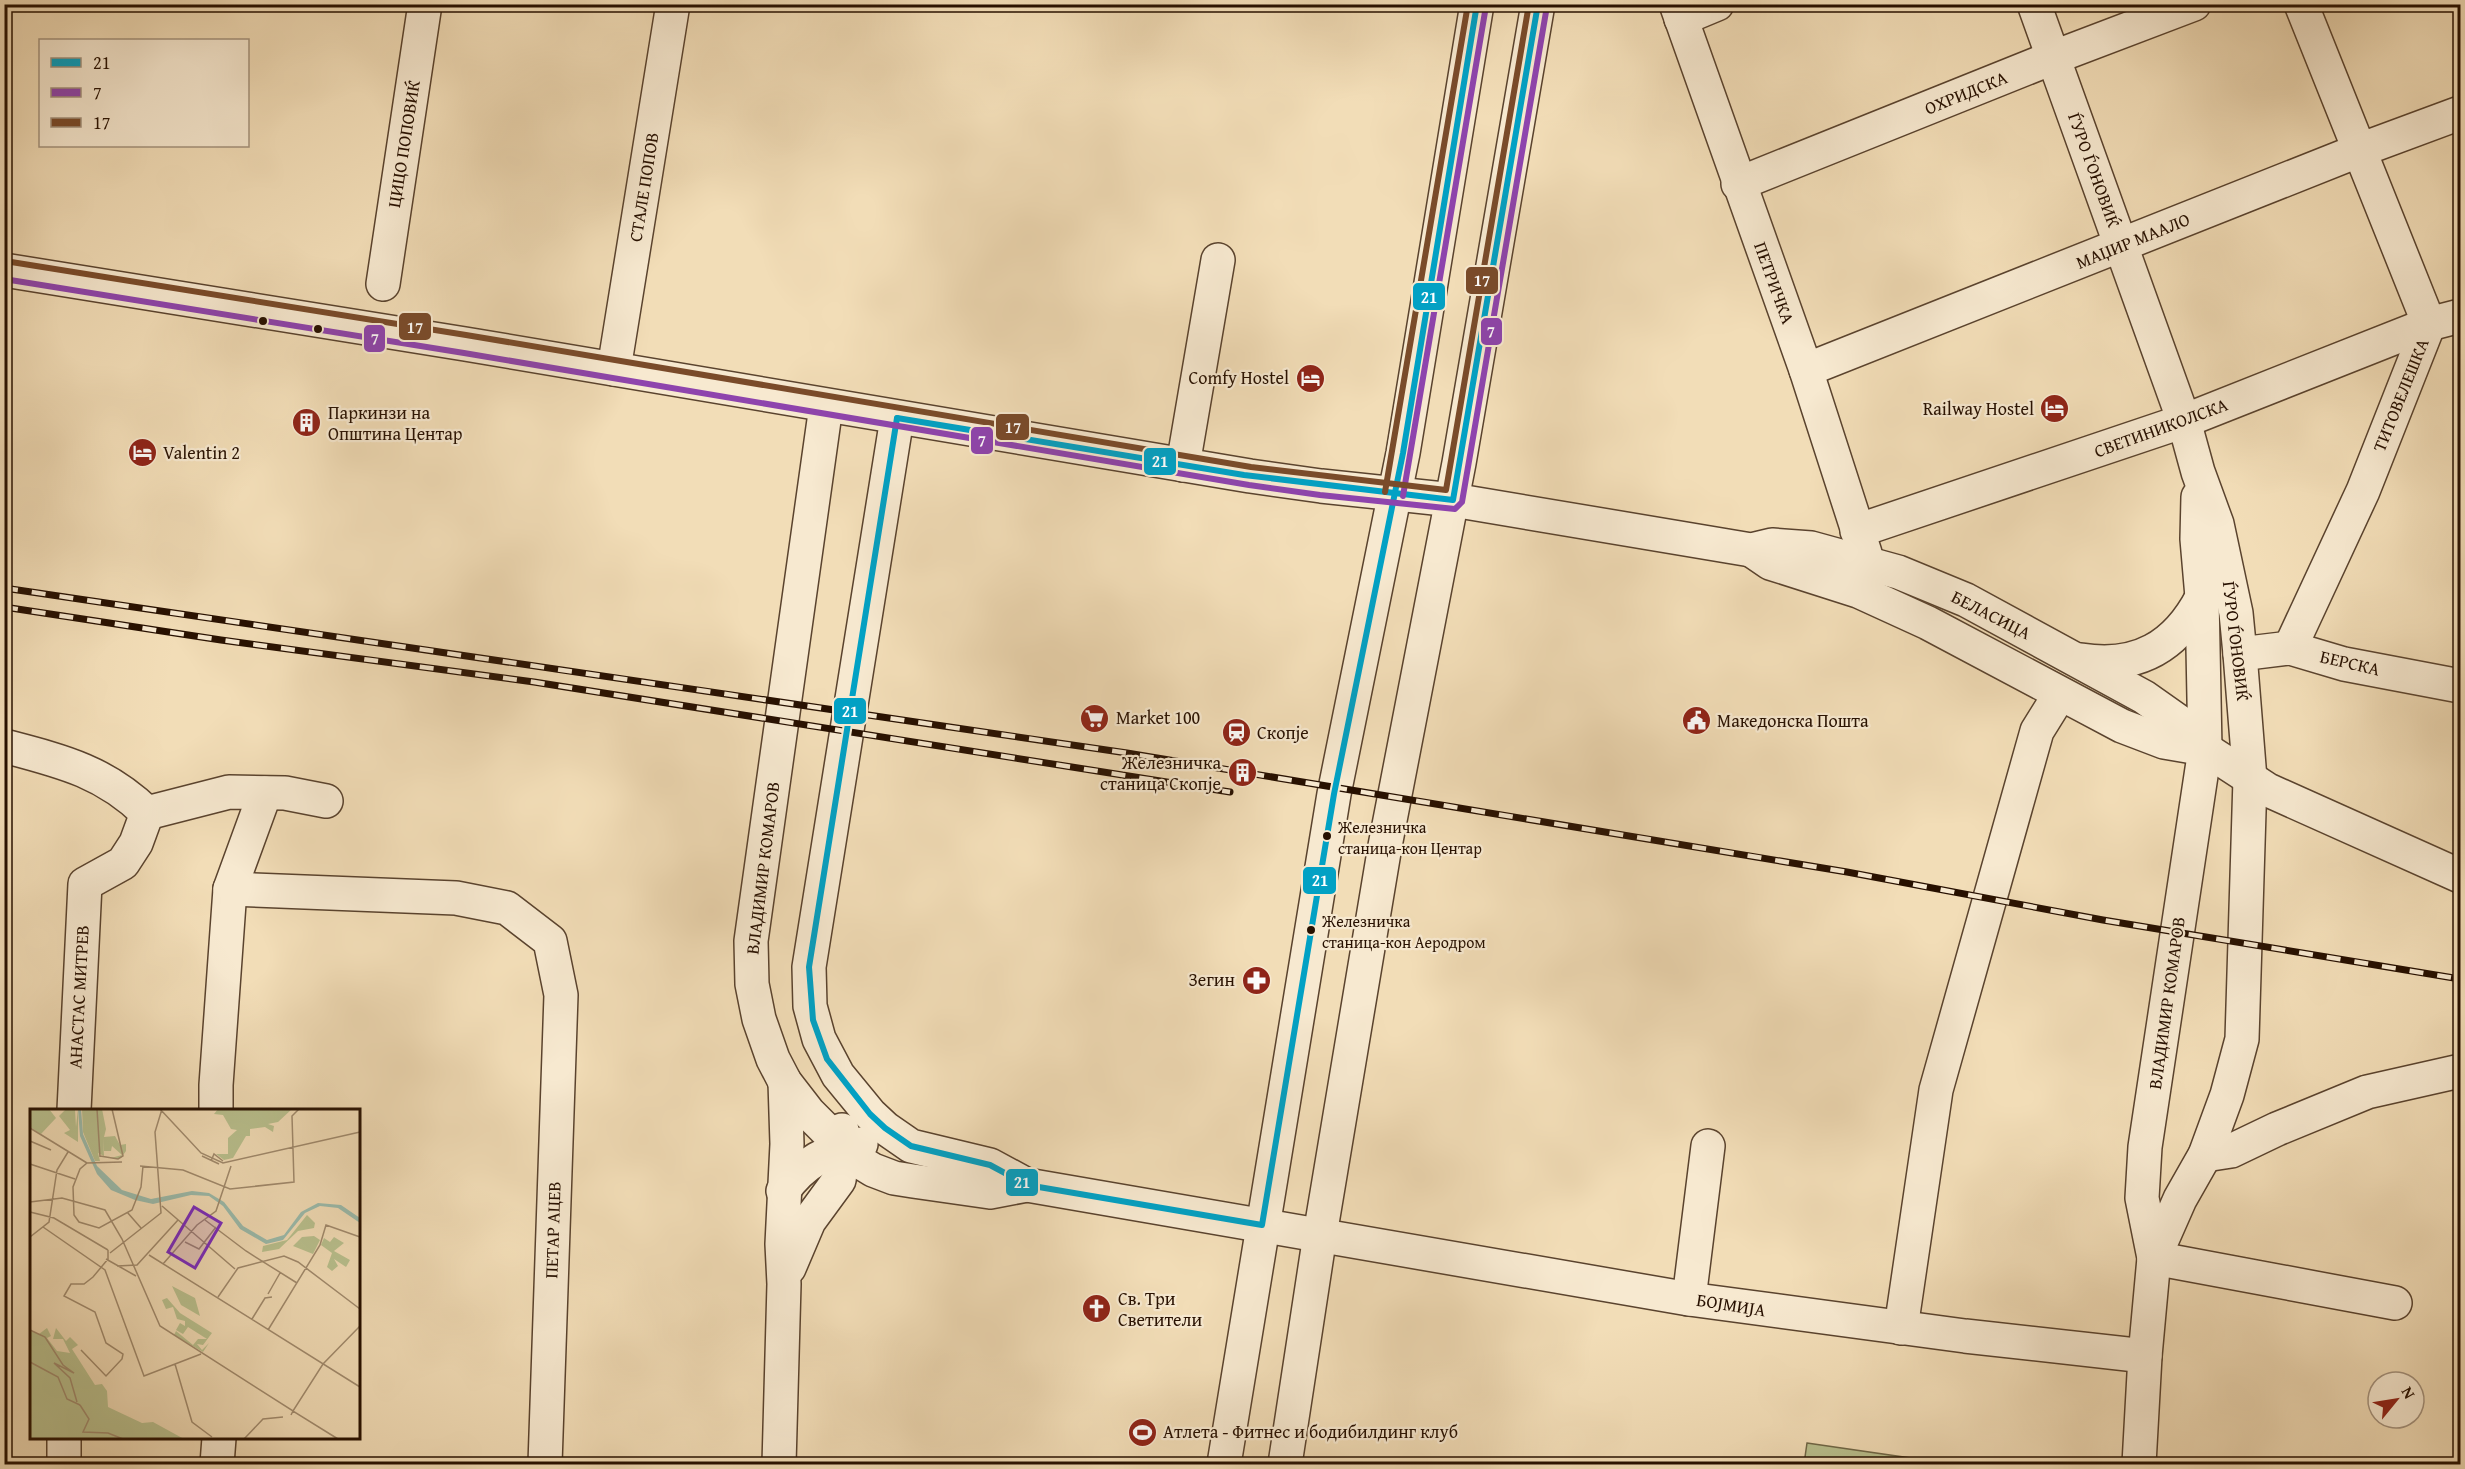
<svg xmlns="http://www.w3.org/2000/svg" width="2465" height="1469" font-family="'Gentium Book Plus',serif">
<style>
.green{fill:#b9c18f;stroke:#706848;stroke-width:1.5}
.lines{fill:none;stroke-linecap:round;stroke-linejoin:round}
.minor-casing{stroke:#5a432e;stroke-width:36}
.minor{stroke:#f7e9d0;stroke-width:33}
.rail-casing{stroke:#271000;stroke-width:7}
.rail{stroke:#f7e9d0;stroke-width:4.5;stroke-dasharray:14;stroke-linecap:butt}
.bus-1-casing{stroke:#f7e9d0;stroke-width:10}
.bus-2-casing{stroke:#f7e9d0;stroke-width:10}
.bus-3-casing{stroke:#f7e9d0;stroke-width:10}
.bus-1{stroke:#02a1c4;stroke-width:6}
.bus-2{stroke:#8e44ad;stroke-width:6}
.bus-3{stroke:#7a4b2a;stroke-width:6}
.bus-dot{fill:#271000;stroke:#f7e9d0;stroke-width:2}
.labels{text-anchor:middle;stroke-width:4.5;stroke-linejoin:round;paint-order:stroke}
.bus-label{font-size:16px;fill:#271000;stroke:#f7e9d0;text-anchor:start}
.street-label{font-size:18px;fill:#271000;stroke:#f7e9d0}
.poi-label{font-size:18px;fill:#271000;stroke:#f7e9d0;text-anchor:start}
.inset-road{fill:none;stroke:#a18b6e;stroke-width:1.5}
.view{fill:#7b2cbf;fill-opacity:0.15;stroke:#7b2cbf;stroke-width:3}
.inset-edge{fill:none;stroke:#271000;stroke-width:3}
.line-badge{stroke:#f7e9d0;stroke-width:2}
.badge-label{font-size:16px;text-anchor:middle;font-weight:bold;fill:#fff}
</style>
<rect width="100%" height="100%" fill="#f2ddb7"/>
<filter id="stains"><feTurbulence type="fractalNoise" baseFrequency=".00333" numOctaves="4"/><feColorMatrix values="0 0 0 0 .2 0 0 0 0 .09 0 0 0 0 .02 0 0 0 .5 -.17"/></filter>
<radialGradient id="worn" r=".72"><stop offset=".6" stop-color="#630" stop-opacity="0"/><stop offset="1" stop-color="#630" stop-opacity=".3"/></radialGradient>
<path class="green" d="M1807,1443l117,17v4h-120z"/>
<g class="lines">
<defs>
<g id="minor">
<path d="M1676,4l130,366 59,183"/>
<path d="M2034,4l150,417 14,51 19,52 19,89 4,41 10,125 -8,260 -15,56 -22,60 -25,44 -26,59"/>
<path d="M1681,19l36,-15"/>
<path d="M1738,184l314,-126 142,-54"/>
<path d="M4,270l461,74 785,132 71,10 132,14 298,50 21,-5 39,3 87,24 68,28 178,97 34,24 27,28 63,41 192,86"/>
<path d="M383,284l42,-280"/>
<path d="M614,369l59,-365"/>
<path d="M1806,370l554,-220 100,-37"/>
<path d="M826,406l-75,535 1,43 7,35 14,40 12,23 24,31 46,46 18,11 21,8 19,3 77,11 37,-7"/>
<path d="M897,418l-88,549 1,39 9,33 19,36 32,39 15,14 26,18 79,19 37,20 662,114 276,37 180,20"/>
<path d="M1183,465l35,-205"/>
<path d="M1857,531l327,-110 245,-97 31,-8"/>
<path d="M1751,550l19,13 88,28 70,32 194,103 42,16 41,7"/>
<path d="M2290,648l73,-157 66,-167 -128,-320"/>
<path d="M2240,654l50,-6 54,16 116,22"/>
<path d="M2081,660c56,9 95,-13 121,-63"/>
<path d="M4,746c57,15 100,25 143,67l82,-21 56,1 41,8"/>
<path d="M230,889l226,9 51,10 43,33 11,54 -16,469"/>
<path d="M74,1110l11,-226 38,-21 13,-20 11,-30"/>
<path d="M216,1110v-25l14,-196 35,-96"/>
<path d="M2205,1155l26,-4 46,-22 90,-37 93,-21"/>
<path d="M783,1191c21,-29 44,-41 78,-47"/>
<path d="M2154,1258l241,45"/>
<path d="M789,1268l20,-47 30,-41 3,-20v-30"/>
<path d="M1689,1299l19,-153"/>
<path d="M1901,1328l35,-238 101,-359 23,-37"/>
<path d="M64,1464v-26"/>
<path d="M217,1464l2,-26"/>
<path d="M779,1464l5,-180 -2,-40 5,-100 -2,-62"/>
<path d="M1224,1464l110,-670 69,-341 74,-449"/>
<path d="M1285,1464l35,-229 65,-389 74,-383 79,-459"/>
<path d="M2139,1464l6,-108 9,-98 -12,-60 3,-51 60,-398 -3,-152 -5,-58 1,-42"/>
</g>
</defs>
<use href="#minor" class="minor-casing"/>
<use href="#minor" class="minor"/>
<defs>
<g id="rail">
<path d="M4,588l1123,165 720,119 256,48 357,59"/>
<path d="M4,607l217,33 313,42 696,110"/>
</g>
</defs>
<use href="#rail" class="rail-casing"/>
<use href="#rail" class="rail"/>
<defs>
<g id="bus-1">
<path d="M897,418l-88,549 4,53 14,39 43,55 15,14 26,18 79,19 37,20 235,40 72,-431 69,-341 74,-449"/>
<path d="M897,418l347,57 209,25 85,-496"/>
</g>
<g id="bus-2">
<path d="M4,279l460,74 785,132 71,10 135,14 7,-7 85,-496"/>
<path d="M1403,496l83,-490"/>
</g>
<g id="bus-3">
<path d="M5,261l461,74 785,132 195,23 83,-486"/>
<path d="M1385,492l83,-488"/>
</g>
</defs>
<use href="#bus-1" class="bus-1-casing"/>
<use href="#bus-2" class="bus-2-casing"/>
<use href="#bus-3" class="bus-3-casing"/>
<use href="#bus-1" class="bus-1"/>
<use href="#bus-2" class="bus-2"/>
<use href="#bus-3" class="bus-3"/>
</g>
<defs>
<symbol id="hotel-disc" viewBox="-11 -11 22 22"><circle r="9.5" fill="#8f2418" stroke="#f7e9d0"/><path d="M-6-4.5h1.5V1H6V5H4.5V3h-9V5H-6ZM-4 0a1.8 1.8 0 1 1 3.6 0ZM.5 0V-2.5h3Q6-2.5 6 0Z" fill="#fff"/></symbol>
<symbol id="building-disc" viewBox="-11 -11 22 22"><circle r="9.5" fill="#8f2418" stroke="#f7e9d0"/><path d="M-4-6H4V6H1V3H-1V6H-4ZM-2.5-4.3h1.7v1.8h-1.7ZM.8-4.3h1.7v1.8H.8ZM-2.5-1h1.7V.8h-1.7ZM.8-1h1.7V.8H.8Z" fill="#fff"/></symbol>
<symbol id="supermarket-disc" viewBox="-11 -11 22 22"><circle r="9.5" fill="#8f2418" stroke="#f7e9d0"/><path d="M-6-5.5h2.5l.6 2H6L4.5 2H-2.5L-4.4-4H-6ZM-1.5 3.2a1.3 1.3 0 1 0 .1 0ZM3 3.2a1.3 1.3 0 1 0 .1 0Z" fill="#fff"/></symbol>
<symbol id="civic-disc" viewBox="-11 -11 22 22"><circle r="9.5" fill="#8f2418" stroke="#f7e9d0"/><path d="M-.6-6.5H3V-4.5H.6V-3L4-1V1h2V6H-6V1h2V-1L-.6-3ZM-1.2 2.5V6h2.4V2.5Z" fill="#fff"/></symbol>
<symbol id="station-disc" viewBox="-11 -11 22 22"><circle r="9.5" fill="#8f2418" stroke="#f7e9d0"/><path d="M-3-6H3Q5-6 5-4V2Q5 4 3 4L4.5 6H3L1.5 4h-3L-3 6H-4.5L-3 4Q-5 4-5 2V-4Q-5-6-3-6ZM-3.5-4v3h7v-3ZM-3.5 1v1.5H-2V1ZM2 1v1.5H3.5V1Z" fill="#fff"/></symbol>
<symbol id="pharmacy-disc" viewBox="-11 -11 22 22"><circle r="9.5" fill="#8f2418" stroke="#f7e9d0"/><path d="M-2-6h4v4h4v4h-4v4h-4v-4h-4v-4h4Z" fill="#fff"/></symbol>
<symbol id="church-disc" viewBox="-11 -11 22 22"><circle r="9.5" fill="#8f2418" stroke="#f7e9d0"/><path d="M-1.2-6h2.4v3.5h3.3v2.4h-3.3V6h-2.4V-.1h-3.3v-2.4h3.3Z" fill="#fff"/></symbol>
<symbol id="stadium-disc" viewBox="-11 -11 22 22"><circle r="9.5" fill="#8f2418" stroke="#f7e9d0"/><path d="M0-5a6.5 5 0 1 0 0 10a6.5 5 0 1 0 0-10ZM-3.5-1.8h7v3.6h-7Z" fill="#fff"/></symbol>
</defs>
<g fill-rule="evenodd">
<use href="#hotel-disc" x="1294" y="362" width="33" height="33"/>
<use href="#hotel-disc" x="2038" y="392" width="33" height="33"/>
<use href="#building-disc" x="290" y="406" width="33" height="33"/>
<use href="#hotel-disc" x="126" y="436" width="33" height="33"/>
<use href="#supermarket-disc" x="1078" y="702" width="33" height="33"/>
<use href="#civic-disc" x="1680" y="704" width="33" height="33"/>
<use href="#station-disc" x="1220" y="716" width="33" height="33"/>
<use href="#building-disc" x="1226" y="756" width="33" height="33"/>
<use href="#pharmacy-disc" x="1240" y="964" width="33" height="33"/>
<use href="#church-disc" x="1080" y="1292" width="33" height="33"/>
<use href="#stadium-disc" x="1126" y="1416" width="33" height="33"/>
</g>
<g class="bus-dot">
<circle cx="263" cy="321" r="5"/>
<circle cx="318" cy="329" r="5"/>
<circle cx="1327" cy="836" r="5"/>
<circle cx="1311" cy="930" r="5"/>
</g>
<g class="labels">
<g class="bus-label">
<text x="1338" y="833">Железничка<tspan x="1338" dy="21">станица-кон Центар</tspan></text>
<text x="1322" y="927">Железничка<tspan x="1322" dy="21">станица-кон Аеродром</tspan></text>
</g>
<g class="street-label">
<text transform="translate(1966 93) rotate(-22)" y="6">ОХРИДСКА</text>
<text transform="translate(404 144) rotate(-81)" y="6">ЦИЦО ПОПОВИЌ</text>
<text transform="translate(2094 170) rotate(70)" y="6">ЃУРО ЃОНОВИЌ</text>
<text transform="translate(644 187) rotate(-81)" y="6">СТАЛЕ ПОПОВ</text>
<text transform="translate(2133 241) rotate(-22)" y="6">МАЏИР МААЛО</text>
<text transform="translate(1774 283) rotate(70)" y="6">ПЕТРИЧКА</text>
<text transform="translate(2401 395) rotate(-68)" y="6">ТИТОВЕЛЕШКА</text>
<text transform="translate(2161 428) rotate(-20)" y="6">СВЕТИНИКОЛСКА</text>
<text transform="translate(1991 615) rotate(27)" y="6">БЕЛАСИЦА</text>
<text transform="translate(2236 641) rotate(83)" y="6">ЃУРО ЃОНОВИЌ</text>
<text transform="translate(2350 663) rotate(13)" y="6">БЕРСКА</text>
<text transform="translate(763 868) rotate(-83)" y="6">ВЛАДИМИР КОМАРОВ</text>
<text transform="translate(79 997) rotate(-87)" y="6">АНАСТАС МИТРЕВ</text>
<text transform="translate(2167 1003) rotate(-82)" y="6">ВЛАДИМИР КОМАРОВ</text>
<text transform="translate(553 1230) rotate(-88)" y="6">ПЕТАР АЦЕВ</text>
<text transform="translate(1731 1305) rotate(9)" y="6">БОЈМИЈА</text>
</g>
<g class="poi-label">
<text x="1289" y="384" text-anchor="end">Comfy Hostel</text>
<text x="2034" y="415" text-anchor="end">Railway Hostel</text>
<text x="328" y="419">Паркинзи на<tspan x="328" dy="21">Општина Центар</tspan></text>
<text x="163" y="459">Valentin 2</text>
<text x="1116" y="724">Market 100</text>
<text x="1717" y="727">Македонска Пошта</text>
<text x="1257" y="739">Скопје</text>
<text x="1221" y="769" text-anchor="end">Железничка<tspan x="1221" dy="21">станица Скопје</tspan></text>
<text x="1235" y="986" text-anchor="end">Зегин</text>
<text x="1118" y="1305">Св. Три<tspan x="1118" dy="21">Светители</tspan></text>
<text x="1163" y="1438">Атлета - Фитнес и бодибилдинг клуб</text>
</g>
</g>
<g transform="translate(30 1109)">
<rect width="330" height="330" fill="#f2ddb7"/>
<path d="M0,0h19l7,9 -15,16 -11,-7zM36,0l9,1 1,17 2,-18v33l-14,-9 6,-3 -11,-14zM52,0h20l4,20 -2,8 11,-1 5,9 6,-1v7l-5,7 -3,1 -7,-1 11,-3 -10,-9 -1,5h-7l-1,-13 1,18 -6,-3 2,8h-5l-12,-29zM188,0h74l-14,13 -10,2 6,2 -1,6 -8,-5 -15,2v7h-4l-13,22 -9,2 -8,-6h12v-16l9,-8 -6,-1 -8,-14 -9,-1zM277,106l8,8 -1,5 -16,3 -19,18 -17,3 1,-6 24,-6zM284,127l6,4 -7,14 -20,-8 9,-9zM304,128l10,6 -10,8 16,9 -4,7 -12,-8 4,7 -6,5 -5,-4 5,-14 -11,-8 3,-7 6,4zM142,177l23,12 5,18 -19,-11zM137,189l13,15 32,20 -9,12 -6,-1 5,6 7,-7 -6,9 -29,-17 2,-4 17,14 5,-6h9l-19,-12 -5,7 -7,-4 4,-7 5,3v-5l-8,-2 -4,-12 -7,2 -4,-9zM17,219l4,8 -4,2 10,13 13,2 -7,-14h-10l3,-11 10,13 4,-4 8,8 -6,4 23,36 7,-1 5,7 1,16 34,16 11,-1 31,17h-154v-108l9,3z" fill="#b9c18f"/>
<path d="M48,0h3l2,25 14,32 25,24 29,9 41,-8 17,2 15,9 19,24 24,14 17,-5 17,-23 17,-9 23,2 19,13v5l-22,-15 -18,-2 -15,7 -22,27 -17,4 -26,-15 -17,-23 -14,-10 -18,-1 -38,9 -18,-4 -24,-10 -14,-16 -17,-38z" fill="#9bbcad"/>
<path class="inset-road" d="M67,0l3,48M130,0l41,44 22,10 137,-31M0,19l57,35M0,32l21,9M70,47l18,3 5,-3 -11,-47M172,47l17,8M181,52l3,-7 9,7M92,53l-35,1 -7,6 -7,18 1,28 5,7 20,6 33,-18 9,-23 2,-21M0,55l45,15M110,57l43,4 47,19 64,-7 -2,-66 7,-7M0,93l32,-4 43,12 17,29 38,87 133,85 30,-47 37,-38M132,97l73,63M0,103l24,6 54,32M97,103l14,16M175,111l41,31 51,32M13,118l62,43 39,106 57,-22M0,128l19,-15 8,-52 11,-18M155,133l14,7 17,-22M80,144l51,-40 -6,-81 7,-23M119,146l211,132M76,150l30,17M133,155l34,-39 19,-14 15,-45M87,157l20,-1 41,-45M238,185l12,-21M188,188l20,-29 46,-12 14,6 62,47M222,210l13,-21 7,-1M0,221l15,7 18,28 11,8 -20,-10 16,15 7,24M238,221l52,-85 6,-20 34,12M51,241l25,26 16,-17 1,-5 -17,-11 -11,-31 -31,-16 7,-12h13l9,-7 15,-18v-9M0,253l28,15 9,22 13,6M145,255l17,58 20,15M50,296l9,14 -6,13 25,1 15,6M261,306l2,-4 45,28M214,330l19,-20 20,-2"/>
<path class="view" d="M164,98l27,16 -26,45 -27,-16z"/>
<rect width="330" height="330" class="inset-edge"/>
</g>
<g class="line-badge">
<rect x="1465" y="266" width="34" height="29" rx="6" fill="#7a4b2a"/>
<rect x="1412" y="282" width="34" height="29" rx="6" fill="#02a1c4"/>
<rect x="398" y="312" width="34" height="29" rx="6" fill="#7a4b2a"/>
<rect x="1480" y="317" width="23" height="29" rx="6" fill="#8e44ad"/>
<rect x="363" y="324" width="23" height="29" rx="6" fill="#8e44ad"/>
<rect x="995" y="413" width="35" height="28" rx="6" fill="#7a4b2a"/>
<rect x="970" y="426" width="24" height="29" rx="6" fill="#8e44ad"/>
<rect x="1143" y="447" width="34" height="29" rx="6" fill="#02a1c4"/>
<rect x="833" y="697" width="34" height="28" rx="6" fill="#02a1c4"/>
<rect x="1302" y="866" width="35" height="29" rx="6" fill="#02a1c4"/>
<rect x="1005" y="1168" width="34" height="29" rx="6" fill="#02a1c4"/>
</g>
<g class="badge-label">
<text x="1482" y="286">17</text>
<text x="1429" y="303">21</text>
<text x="415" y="333">17</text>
<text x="1491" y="337">7</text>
<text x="375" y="344">7</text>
<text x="1013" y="433">17</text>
<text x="982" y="446">7</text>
<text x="1160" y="467">21</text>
<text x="850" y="717">21</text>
<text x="1320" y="886">21</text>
<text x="1022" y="1188">21</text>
</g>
<rect width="2465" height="1469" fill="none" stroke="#f2ddb7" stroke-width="24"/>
<rect x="6" y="6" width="2453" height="1457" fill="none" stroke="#271000" stroke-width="3"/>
<rect x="12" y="12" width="2441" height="1445" fill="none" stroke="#271000" stroke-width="1.5"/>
<rect x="39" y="39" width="210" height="108" fill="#f7e9d0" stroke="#a4927d" stroke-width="1.5"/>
<rect x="51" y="58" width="30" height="9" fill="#02a1c4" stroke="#a4927d" stroke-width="1.5"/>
<text x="93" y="69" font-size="18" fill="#271000">21</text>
<rect x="51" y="88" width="30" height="9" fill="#8e44ad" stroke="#a4927d" stroke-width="1.5"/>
<text x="93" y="99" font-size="18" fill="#271000">7</text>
<rect x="51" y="118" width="30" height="9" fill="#7a4b2a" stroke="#a4927d" stroke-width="1.5"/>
<text x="93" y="129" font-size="18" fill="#271000">17</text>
<g transform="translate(2396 1400) rotate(60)"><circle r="28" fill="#f7e9d0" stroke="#a4927d" stroke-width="1.5"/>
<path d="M0-4.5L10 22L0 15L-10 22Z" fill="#8f2418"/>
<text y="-9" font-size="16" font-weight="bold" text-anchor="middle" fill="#271000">N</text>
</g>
<rect width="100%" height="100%" filter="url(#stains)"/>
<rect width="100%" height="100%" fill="url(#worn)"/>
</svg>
